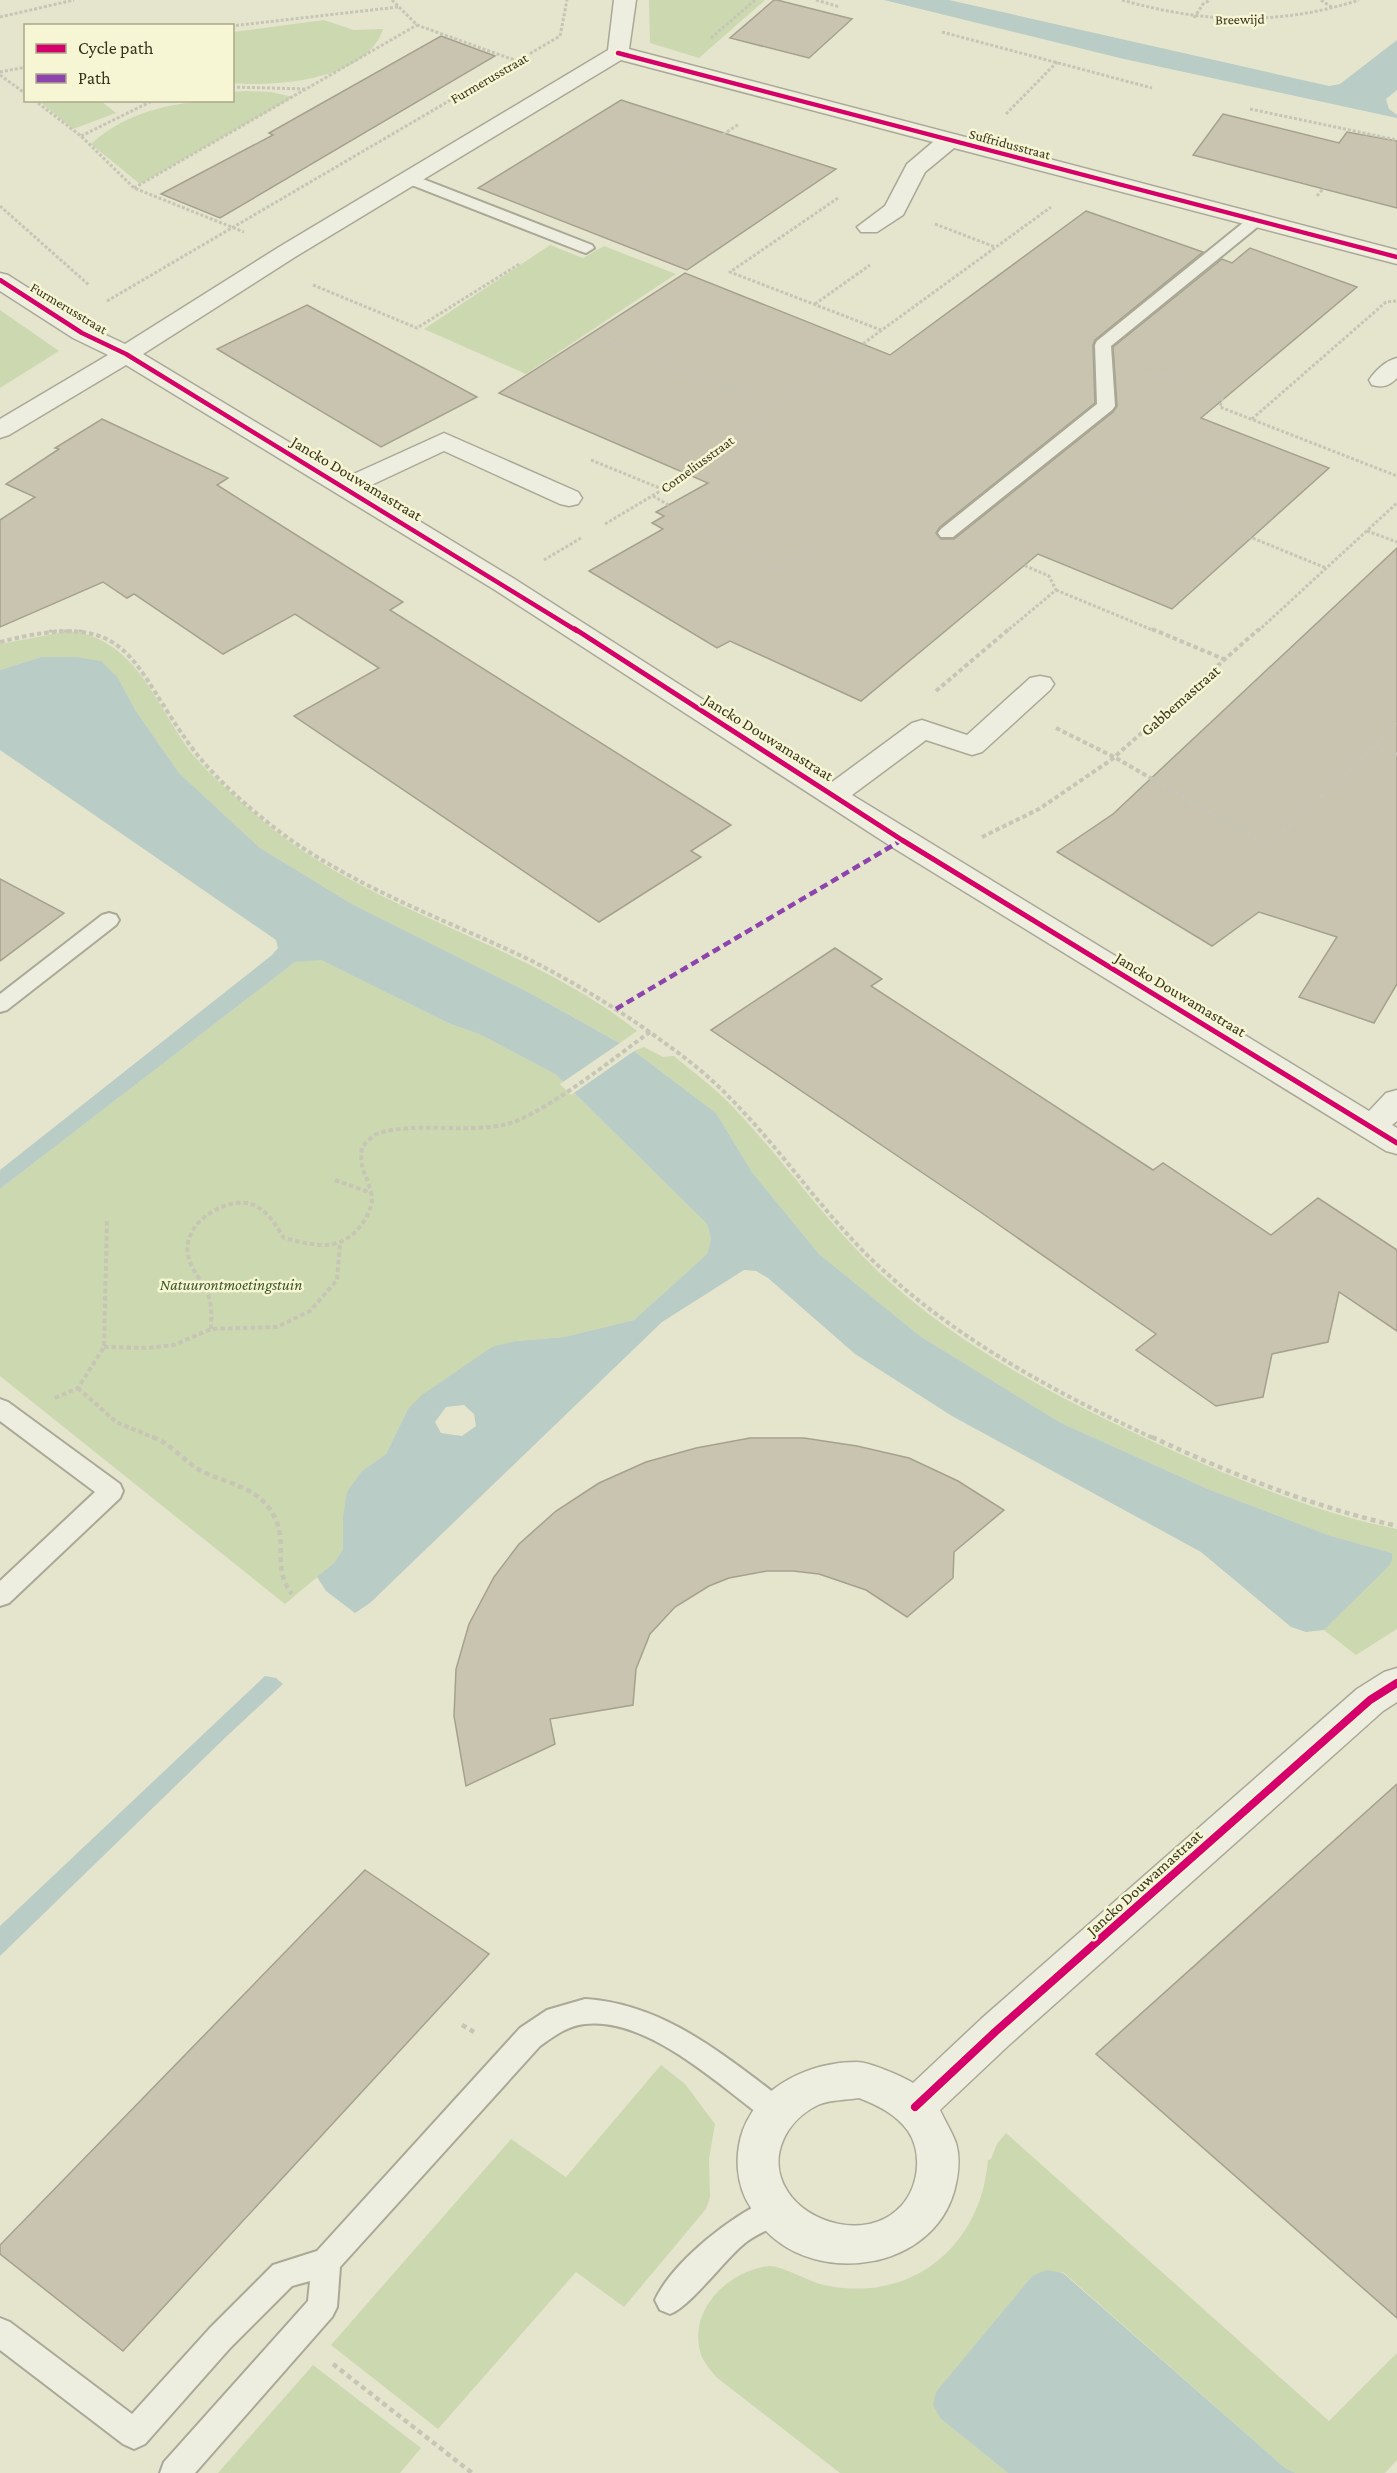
<svg xmlns="http://www.w3.org/2000/svg" width="1397" height="2473" font-family="'Crimson Pro',serif">
<style>
.green{fill:#ccd8b0}
.water{fill:#b9ccc5;fill-rule:evenodd}
.pier{fill:#e5e5ce}
.building{fill:#c9c4af;stroke:#a5a18d;stroke-width:1.5}
.lines{fill:none;stroke-linecap:round;stroke-linejoin:round}
.lane-casing{stroke:#aaa896;stroke-width:4}
.street-casing{stroke:#aaa896;stroke-width:3}
.path-far2{stroke:#c6c5b6;stroke-width:3;stroke-dasharray:3 2;stroke-linecap:butt}
.path-far1{stroke:#c6c5b6;stroke-width:4;stroke-dasharray:4.5 3;stroke-linecap:butt}
.path{stroke:#c6c5b6;stroke-width:4.5;stroke-dasharray:5 4;stroke-linecap:butt}
.lane{fill:#edede0;fill-rule:evenodd}
.street{fill:#edede0;fill-rule:evenodd}
.quiet{stroke:#8e44ad;stroke-width:4.5;stroke-dasharray:8 4.5;stroke-linecap:butt}
.cycleway-far2-casing{stroke:#f6f6d4;stroke-width:8}
.cycleway-far1-casing{stroke:#f6f6d4;stroke-width:9}
.cycleway-casing{stroke:#f6f6d4;stroke-width:11}
.cycleway-far2{stroke:#d6006c;stroke-width:4.5}
.cycleway-far1{stroke:#d6006c;stroke-width:5}
.cycleway{stroke:#d6006c;stroke-width:8}
.labels{text-anchor:middle;stroke-width:5;stroke-linejoin:round;paint-order:stroke}
.far-street-label{font-size:14px;fill:#39331e;stroke:#f6f6d4}
.street-label{font-size:16px;fill:#39331e;stroke:#f6f6d4}
.park-label{font-size:16px;font-style:italic;fill:#3b5625;stroke:#f6f6d4}
</style>
<rect width="100%" height="100%" fill="#e5e5ce"/>
<g class="green">
<path d="M649,0h116l-66,58 -49,-15z"/>
<path d="M324,20l30,10 29,-1c-16,51 -106,58 -150,54v-51z"/>
<path d="M245,91l26,1 22,5 -153,87 -49,-40c38,-35 91,-44 141,-44l1,-8z"/>
<path d="M39,101h62l15,12 -43,16z"/>
<path d="M550,245l33,13 21,-12 72,28 -150,100 -102,-45z"/>
<path d="M0,310l59,41 -59,37z"/>
<path d="M69,631c71,8 87,79 126,126 18,21 40,39 60,57 111,99 267,125 382,217l-17,12 -92,-51 -176,-88 -92,-56 -81,-75 -43,-62 -18,-33 -77,-21 -41,13v-26z"/>
<path d="M306,960h15l127,63 31,11 76,40 152,150 4,15 -4,15 -73,66 -70,17 -48,4 -108,68 -22,45 -24,17 -19,47v31l-9,14 -49,41 -285,-228v-187l295,-227z"/>
<path d="M644,1047l19,10 11,-1c19,16 40,31 58,50 52,54 94,117 150,169 83,76 184,127 285,173 74,33 150,65 230,81v100l-41,26 -32,-25 65,-64 3,-13 -61,-17 -123,-47 -147,-66 -141,-87 -101,-82 -67,-82 -36,-59 -82,-62z"/>
<path d="M661,2065l24,19 30,40 -6,35 1,38 -4,12 -82,98 -48,-35 -138,157 -107,-84 180,-206 55,38z"/>
<path d="M1006,2133l323,288 68,-68v107l-12,13h-89l-11,-5 -222,-196 -31,4 -96,117 5,26 67,54h-168l-124,-96c-6,-8 -14,-16 -16,-26 -11,-43 30,-81 69,-85 11,-1 41,16 55,19 88,19 157,-39 164,-125l3,-1 6,-15z"/>
<path d="M313,2365l108,83 -21,25h-182z"/>
</g>
<g class="water">
<path d="M884,0h65l380,86 11,-2 57,-44v50l-11,9 3,10 8,6v3l-273,-59z"/>
<path d="M41,657h35l25,4 17,17 18,33 43,62 81,75 92,56 176,88 106,59 82,62 36,59 67,82 101,82 141,87 147,66 123,47 61,17v7l-3,6 -65,64 -18,2 -15,-5 -90,-75 -249,-136 -97,-62 -87,-76 -12,-7 -12,-1 -82,52 -292,281 -15,10 -29,-22 -9,-14 17,-14 9,-14v-31l4,-26 15,-21 24,-17 22,-45 14,-14 70,-48 24,-6 48,-4 70,-17 73,-66 4,-15 -4,-15 -152,-150 -76,-40 -31,-11 -127,-63 -26,2 -295,227v-19l272,-215 6,-7 -2,-8 -276,-190v-80zM464,1405l10,9 2,12 -14,10 -21,-3 -6,-11 11,-15z"/>
<path d="M265,1676l11,2 7,6 -55,51 -228,221v-30z"/>
<path d="M1047,2270l16,3 222,195 11,5h-288l-67,-54 -8,-14 3,-13 96,-116z"/>
</g>
<path class="pier" d="M623,1041l14,8 -66,46 -11,-11z"/>
<g class="building">
<path d="M774,0h3l75,19 -43,39 -79,-20z"/>
<path d="M441,36l54,20 -275,162 -59,-24 112,-59 -4,-2z"/>
<path d="M621,100l215,69 -149,101 -209,-82z"/>
<path d="M1223,114l116,29 8,-11 50,9v67l-204,-53z"/>
<path d="M1086,211l117,41 -108,88 -2,5 2,58 -155,124 -4,6 5,6h13l159,-127 4,-6 -4,-59 109,-88 10,4 18,-15 107,39 -156,131 128,50 -157,141 -134,-55 -177,147 -131,-60 -13,7 -128,-77 74,-42 -11,-6 12,-7 -8,-4 52,-29 -209,-90 186,-120 205,82z"/>
<path d="M307,305l170,92 -96,50 -164,-98z"/>
<path d="M102,419l126,59 -11,7 186,117 -13,8 341,215 -40,26 10,6 -102,65 -305,-206 85,-48 -84,-54 -72,40 -89,-60 -7,4 -24,-16 -103,45v-107l35,-23 -29,-13 53,-35 -4,-1z"/>
<path d="M1397,548v436l-23,39 -75,-26 38,-60 -78,-25 -47,34 -155,-94 56,-38z"/>
<path d="M0,879l64,34 -64,48z"/>
<path d="M835,948l47,31 -11,7 282,184 10,-7 108,72 47,-37 79,52v81l-58,-39 -11,50 -56,12 -9,43 -47,9 -80,-56 20,-16 -177,-123 -268,-181z"/>
<path d="M750,1438h54l53,8 52,12 49,23 46,29 -50,42 -1,26 -46,39 -41,-27 -47,-16 -26,-3h-26l-38,7 -20,8 -34,21 -25,27 -14,35 -3,36 -83,14 5,25 -89,42 -12,-70 2,-47 13,-45 25,-47 25,-33 37,-33 43,-28 47,-21 50,-14z"/>
<path d="M1397,1784v534l-301,-264z"/>
<path d="M365,1870l124,84 -366,397 -123,-97v-9z"/>
</g>
<g class="lines">
<defs>
<g id="lane">
<path d="M410,174l182,71 2,3 -8,5 -6,-2 -176,-69 -2,-3z"/>
<path d="M1255,216l6,2 2,3 -2,3 -150,122 4,60 -3,4 -159,127h-12l-3,-4 3,-4 156,-125 -2,-59 2,-4 152,-123z"/>
<path d="M109,913l7,2 3,5 -3,5 -109,85 -7,2v-18l102,-79z"/>
<path d="M0,1399l8,3 112,82 3,7 -3,7 -111,105 -9,3v-25l95,-89 -95,-71z"/>
<path d="M585,1999c80,5 138,56 200,102l4,9 -4,9 -10,4 -10,-4c-47,-35 -118,-102 -180,-95 -18,2 -31,12 -45,22l-200,221 -3,40 -5,10 -137,156h-35l4,-11 144,-161 2,-20 -18,5 -62,62 -85,96 -11,5 -11,-5 -123,-94v-32l10,4 122,92 78,-86 63,-63 44,-14 203,-223 27,-18z"/>
<path d="M775,2197l10,4 4,9c-8,18 -30,21 -44,33 -21,17 -54,63 -75,71l-10,-4 -5,-10c18,-39 80,-88 120,-103z"/>
</g>
<g id="street">
<path d="M614,0h22l-7,49 768,201v14l-443,-116 -29,24 -22,43 -26,17h-16l-4,-5 28,-21 22,-42 26,-22 -312,-82 -326,197 -152,97 204,123 97,-44 134,59 4,6 -4,6 -9,2 -9,-2 -116,-53 -79,37 148,90 319,204 80,-59 10,-3 45,15 63,-57 10,-2 10,2 4,6 -4,6 -68,62 -10,3 -46,-15 -74,55 517,316 17,-18 11,-3v31l-5,4 5,3v26l-11,-3 -494,-304 -397,-257 -369,-225 -117,70 -9,3v-19l108,-64 -35,-17 -73,-47v-18l8,2 83,53 34,16 154,-97 329,-197z"/>
<path d="M1397,358v20c-8,8 -14,10 -25,7l-3,-5c7,-10 16,-19 28,-22z"/>
<path d="M1397,1668v34l-14,9 -374,334 -69,65c5,11 12,22 16,33 5,17 2,34 -2,49 -23,78 -135,94 -188,39 -6,-6 -10,-15 -15,-23 -15,-22 -17,-53 -8,-78 17,-45 68,-68 114,-68 12,0 45,14 56,21l68,-64 376,-330 27,-17zM859,2098c18,7 37,16 49,33 16,24 10,61 -11,79 -32,29 -88,14 -109,-18 -22,-33 -3,-71 30,-87 11,-5 28,-5 41,-7z"/>
</g>
</defs>
<use href="#lane" class="lane-casing"/>
<use href="#street" class="street-casing"/>
<g class="path-far2">
<path d="M392,0l25,25 100,36"/>
<path d="M816,0l24,7"/>
<path d="M1122,0c80,23 157,26 237,0"/>
<path d="M1321,0l12,8"/>
<path d="M0,17l74,-17"/>
<path d="M1194,18l9,-14 7,-4"/>
<path d="M231,26l167,-19"/>
<path d="M942,32l210,56"/>
<path d="M711,38l44,-38"/>
<path d="M0,72l26,-5"/>
<path d="M0,75l26,19"/>
<path d="M232,87l74,2"/>
<path d="M34,100l47,36 53,52 110,44"/>
<path d="M1250,109l147,31"/>
<path d="M1006,114l52,-53"/>
<path d="M81,136l73,-36"/>
<path d="M134,188l283,-163"/>
<path d="M635,192l104,-68"/>
<path d="M1317,196l52,-62"/>
<path d="M838,198l-108,74 151,58"/>
<path d="M0,206l89,79"/>
<path d="M935,224l60,23"/>
<path d="M313,285l104,43 104,-65"/>
<path d="M107,301l453,-265 7,-36"/>
<path d="M815,304l55,-39"/>
<path d="M594,335l182,71"/>
<path d="M1144,374l24,1 55,21 -3,11 177,69"/>
<path d="M1252,419l134,-117 11,-1"/>
<path d="M591,460l71,29"/>
<path d="M1137,491l189,77"/>
<path d="M653,496l126,73 39,-28"/>
<path d="M605,524l57,-34 389,-283"/>
<path d="M1367,531l30,11"/>
<path d="M988,550l61,26 7,14 -49,41"/>
<path d="M544,560l37,-22"/>
<path d="M1056,590l99,41"/>
<path d="M49,631h34"/>
<path d="M1258,631l139,-128"/>
</g>
<g class="path-far1">
<path d="M1152,629l74,31"/>
<path d="M0,642c135,-35 127,19 195,110 24,30 55,57 85,80 77,57 167,88 252,129 45,23 89,50 130,80 24,17 47,35 67,56 50,50 89,109 139,159 82,80 184,135 287,183"/>
<path d="M936,691l73,-62"/>
<path d="M1056,728l58,29 155,89 128,-122"/>
<path d="M1374,746l23,9"/>
<path d="M982,837l57,-28 72,-49 148,-131"/>
<path d="M335,1180l36,13"/>
<path d="M211,1329c0,-9 1,-19 -1,-28 -3,-16 -19,-29 -22,-46 -5,-27 23,-48 48,-52 25,-3 36,16 48,35 36,9 60,15 82,-20 4,-8 8,-17 5,-26 -5,-21 -12,-21 -9,-45 5,-5 11,-12 17,-14 36,-11 85,0 124,-8 37,-7 113,-69 147,-93"/>
<path d="M104,1347l43,1 27,-3 37,-16 66,-2 33,-16 27,-31 3,-36"/>
<path d="M78,1388l38,34 41,17"/>
<path d="M55,1398l23,-10 26,-41 3,-126"/>
</g>
<g class="path">
<path d="M153,1437c18,7 29,22 45,32 28,16 63,16 78,51 11,25 -4,48 16,74"/>
<path d="M1152,1437c79,37 159,69 245,89"/>
<path d="M462,2025l12,7"/>
<path d="M333,2364l139,109"/>
</g>
<use href="#lane" class="lane"/>
<use href="#street" class="street"/>
<path class="quiet" d="M616,1009l286,-169"/>
<defs>
<g id="cycleway-far2">
<path d="M618,53l779,204"/>
<path d="M0,280l82,53 44,21 451,277"/>
</g>
<path id="cycleway-far1" d="M575,629l327,211 495,303"/>
<path id="cycleway" d="M915,2107l80,-75 375,-332 27,-17"/>
</defs>
<use href="#cycleway-far2" class="cycleway-far2-casing"/>
<use href="#cycleway-far1" class="cycleway-far1-casing"/>
<use href="#cycleway" class="cycleway-casing"/>
<use href="#cycleway-far2" class="cycleway-far2"/>
<use href="#cycleway-far1" class="cycleway-far1"/>
<use href="#cycleway" class="cycleway"/>
</g>
<g class="labels">
<g class="far-street-label">
<text transform="translate(1240 19) rotate(-1)" y="5">Breewijd</text>
<text transform="translate(489 78) rotate(-30)" y="5">Furmerusstraat</text>
<text transform="translate(1010 144) rotate(15)" y="5">Suffridusstraat</text>
<text transform="translate(69 308) rotate(31)" y="5">Furmerusstraat</text>
<text transform="translate(697 464) rotate(-36)" y="5">Corneliusstraat</text>
</g>
<g class="street-label">
<text transform="translate(357 478) rotate(31)" y="6">Jancko Douwamastraat</text>
<text transform="translate(1180 700) rotate(-41)" y="6">Gabbemastraat</text>
<text transform="translate(769 737) rotate(32)" y="6">Jancko Douwamastraat</text>
<text transform="translate(1181 994) rotate(31)" y="6">Jancko Douwamastraat</text>
<text transform="translate(1144 1882) rotate(-42)" y="6">Jancko Douwamastraat</text>
</g>
<g class="park-label">
<text x="231" y="1290">Natuurontmoetingstuin</text>
</g>
</g>
<rect x="24" y="24" width="210" height="78" fill="#f6f6d4" stroke="#aaa88b" stroke-width="1.5"/>
<rect x="36" y="44" width="30" height="9" fill="#d6006c" stroke="#aaa88b" stroke-width="1.5"/>
<text x="78" y="54" font-size="18" fill="#39331e">Cycle path</text>
<rect x="36" y="74" width="30" height="9" fill="#8e44ad" stroke="#aaa88b" stroke-width="1.5"/>
<text x="78" y="84" font-size="18" fill="#39331e">Path</text>
</svg>
